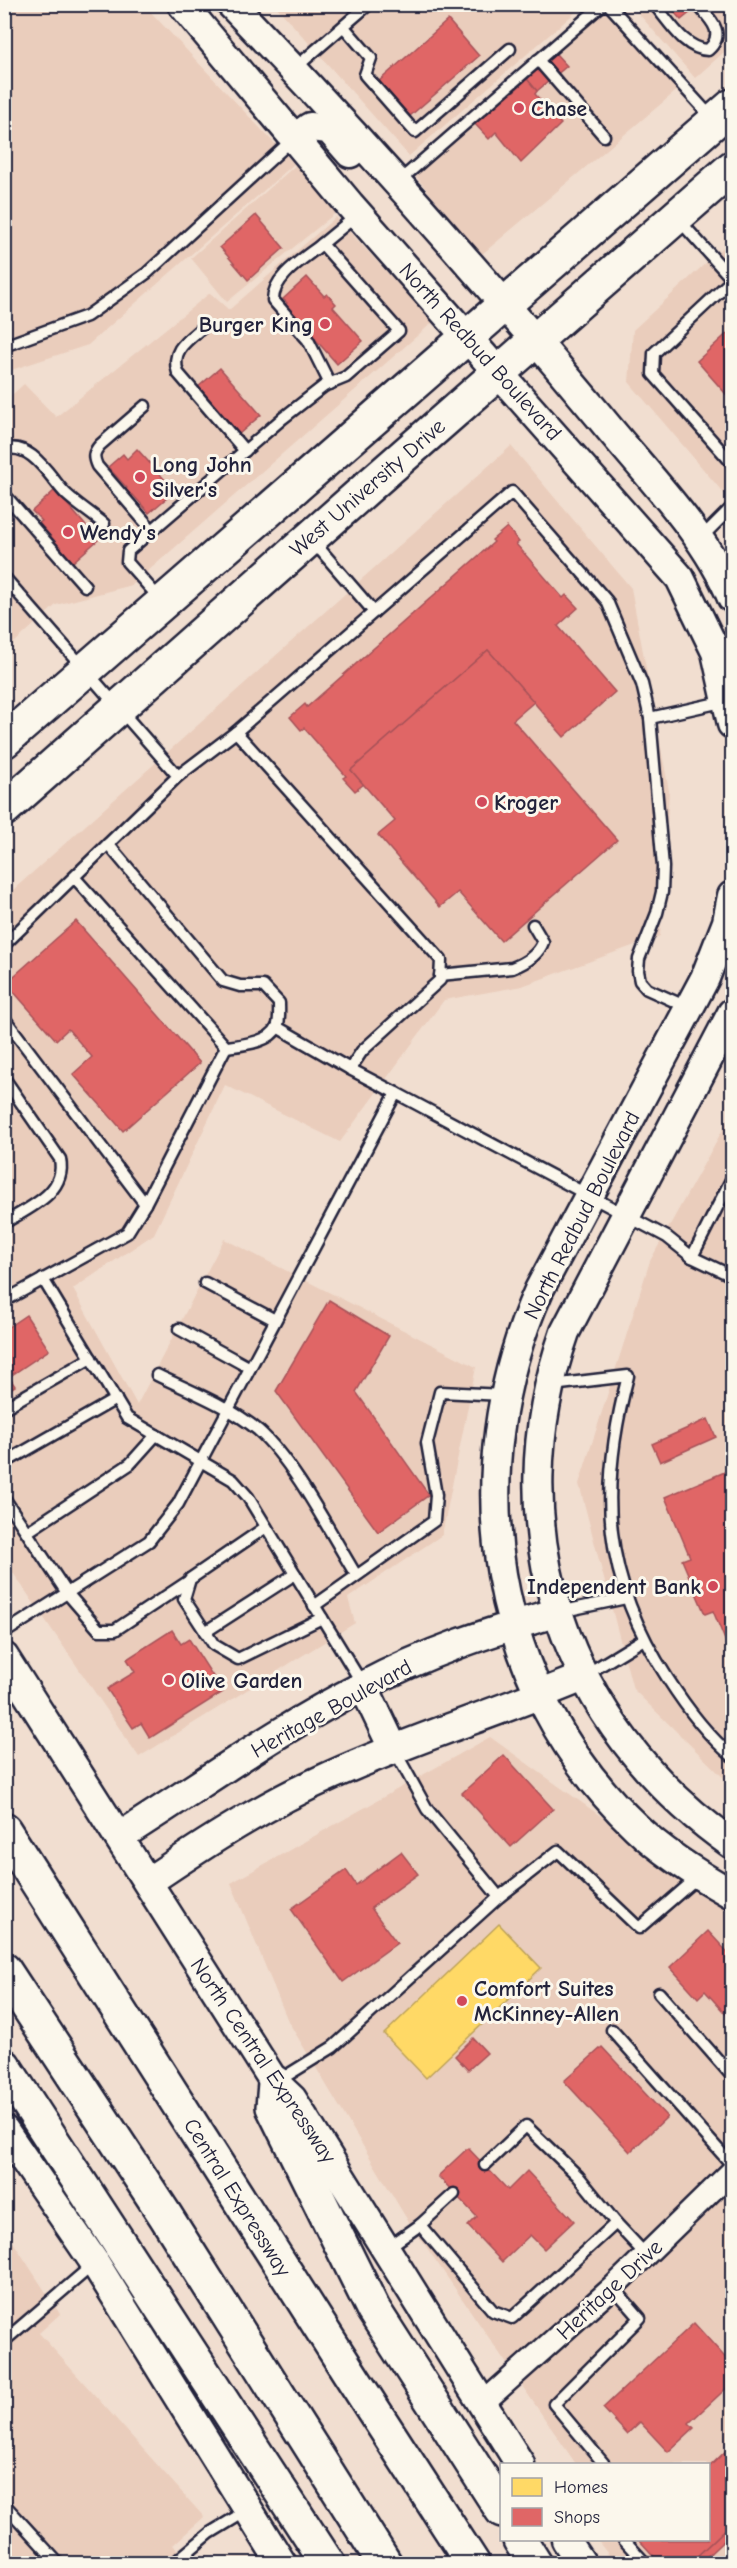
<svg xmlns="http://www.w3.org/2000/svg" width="737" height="2568" font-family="'Comic Neue',sans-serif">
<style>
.built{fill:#eacdbc}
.homes{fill:#ffd966;stroke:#bda259;stroke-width:1.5}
.shops{fill:#e06666;stroke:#a75259;stroke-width:1.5}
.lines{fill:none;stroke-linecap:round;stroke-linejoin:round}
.lane-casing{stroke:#22223b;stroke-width:15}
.street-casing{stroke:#22223b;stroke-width:26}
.secondary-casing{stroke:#22223b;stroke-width:33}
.highway-casing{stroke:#22223b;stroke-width:38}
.lane{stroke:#fbf7ec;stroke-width:10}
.street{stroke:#fbf7ec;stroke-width:21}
.secondary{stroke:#fbf7ec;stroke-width:28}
.highway{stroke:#fbf7ec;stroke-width:33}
.poi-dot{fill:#d1495b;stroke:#fbf7ec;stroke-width:2}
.labels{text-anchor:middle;stroke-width:6;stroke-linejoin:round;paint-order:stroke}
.poi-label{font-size:22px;font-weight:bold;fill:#22223b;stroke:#fbf7ec;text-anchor:start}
.street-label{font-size:22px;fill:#22223b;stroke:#fbf7ec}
</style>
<rect width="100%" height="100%" fill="#f1ded0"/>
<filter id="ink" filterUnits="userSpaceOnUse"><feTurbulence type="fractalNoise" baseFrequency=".0167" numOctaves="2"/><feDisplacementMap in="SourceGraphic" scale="12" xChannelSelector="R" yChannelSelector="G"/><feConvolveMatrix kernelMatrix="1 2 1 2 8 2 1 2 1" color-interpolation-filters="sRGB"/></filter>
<g filter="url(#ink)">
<g class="built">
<path d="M5,5h139l150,159 -206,181 -83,27z"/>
<path d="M275,5h309l-175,151z"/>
<path d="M595,5h25l67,77 -206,173 -74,-89z"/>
<path d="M631,5h101v40l-37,33z"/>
<path d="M297,164l41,47 -111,91 -36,-44z"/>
<path d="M336,217l97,105 -301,263 -76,20 -51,46v-250l19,-17 32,33 154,-124 19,17z"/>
<path d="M732,239v264l-103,-121 4,-52z"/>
<path d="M511,446l120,142 38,203 -9,145 -138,50 -78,14 -104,142 -115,-57 -71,149 -81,55 64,116 87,-166 252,128 -34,168 -94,63 7,25 -216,134 -134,-196 -1,-663z"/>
<path d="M732,1113v673l-99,-97 -54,-205 71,-223z"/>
<path d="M490,1737l242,173v653h-117l-18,-23h111v-76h-132l-171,-248 -117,-195 -57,-138z"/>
<path d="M4,2228l56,86 -21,19 165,184 -31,28 17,18h-185z"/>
</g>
<path class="homes" d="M499,1924l42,44 -115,110 -42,-44z"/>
<g class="shops">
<path d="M667,4h20l5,7 -11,9z"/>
<path d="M448,20l31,36 -69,60 -31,-35z"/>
<path d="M556,54l11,12 -30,25 -10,-12z"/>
<path d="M527,79l10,12 -2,3 26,30 -40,39 -25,-31 -7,7 -15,-16 36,-32 2,2z"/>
<path d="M256,215l28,33 -36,32 -28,-33z"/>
<path d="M307,277l17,19 3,-2 9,10 -3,3 30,34 -26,23 -52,-59 2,-2 -4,-4z"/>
<path d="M732,329v72l-35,-40z"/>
<path d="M220,368l41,47 -22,19 -41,-47z"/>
<path d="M137,449l38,42 -26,22 -16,-18 -2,3 -7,-7 3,-3 -19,-21 15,-13 4,5z"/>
<path d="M55,490l43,50 -25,22 -34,-39 3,-2 -10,-10z"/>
<path d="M507,527l12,15 -3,2 47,54 3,-3 12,13 -20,18 57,66 -51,45 -76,-87 -137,120 13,14 -9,7 -12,-13 3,-2 -42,-48 -3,2 -11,-13 15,-13 2,3 187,-165 -2,-2z"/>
<path d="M488,650l46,52 -21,18 104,120 -116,101 -43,-49 -18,15 -62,-72 17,-14 -44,-51z"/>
<path d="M76,921l124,142 -77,68 -50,-57 19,-17 -24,-28 -12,11 -50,-57z"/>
<path d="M329,1300l60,36 -33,56 73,103 -51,37 -102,-141z"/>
<path d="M26,1315l23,35 -40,27 6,9 -11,7v-63z"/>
<path d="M708,1419l8,18 -56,25 -8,-18z"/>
<path d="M732,1469v188l-19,-46 -8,3 -23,-54 8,-3 -25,-60z"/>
<path d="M172,1630l9,14 8,-5 34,53 -73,46 -9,-15 -8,5 -26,-39 28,-17 -8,-13z"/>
<path d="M504,1755l49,54 -42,38 -49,-54z"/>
<path d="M401,1852l17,22 -47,34 26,35 -54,39 -52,-73 55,-39 10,15z"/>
<path d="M708,1931l24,26v64l-27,-30 -7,7 -28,-31z"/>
<path d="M473,2038l14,15 -19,17 -13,-14z"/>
<path d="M602,2047l65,70 -37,35 -66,-71z"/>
<path d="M468,2148l40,42 19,-19 47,50 -30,28 -14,-14 -28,27 -34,-36 9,-9 -39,-41z"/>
<path d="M694,2323l38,42v18l-43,40 5,5 -26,24 -28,-30 -13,12 -24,-26z"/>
<path d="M732,2445v78l-43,41h-28l-22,-24h69v-72z"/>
<path d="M732,2523v10l-33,31h-10z"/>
</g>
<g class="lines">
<defs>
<g id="lane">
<path d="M608,4l105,115"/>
<path d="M654,4c15,17 30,45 54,46 19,-17 2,-31 -11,-46"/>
<path d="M724,4l7,2"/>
<path d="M344,27l27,31 -6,17 50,57 95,-83"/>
<path d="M538,60l66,76"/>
<path d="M294,69l75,-65"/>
<path d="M398,182l205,-178"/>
<path d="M679,220l53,59"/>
<path d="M322,244c-17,14 -49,32 -49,56l35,40 22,44"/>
<path d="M732,280l-78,73 -1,21 79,89"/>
<path d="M203,327c-15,13 -33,23 -25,46l67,78"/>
<path d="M4,346l83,-30 60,-43 146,-134"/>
<path d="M145,406l-45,39c-7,8 -7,12 -3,21l55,64"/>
<path d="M4,450c27,-10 47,29 62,44 12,11 26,20 38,30"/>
<path d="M4,494l81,92"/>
<path d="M700,539l32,-32"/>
<path d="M312,540l62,72"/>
<path d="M4,577l174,199 -174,169"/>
<path d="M160,599l-33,-37 1,-11 155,-133 41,-32 22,-9 53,-46 -77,-87 34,-28"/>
<path d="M4,631h1"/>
<path d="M650,718l76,-17"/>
<path d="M178,776l58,-44"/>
<path d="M75,878l151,169c14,-2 44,-4 51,-20 3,-6 2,-17 2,-24l-16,-17h-23l-17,-5 -115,-137"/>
<path d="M440,975l72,-7c13,-5 26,-12 31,-26l-10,-17"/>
<path d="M4,1018l141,186 -18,29 -123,68"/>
<path d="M277,1027l73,42"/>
<path d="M4,1078l56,81c7,34 -32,49 -56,64"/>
<path d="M396,1093l-46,-24 12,-18 78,-71 1,-20 -205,-228 276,-240 95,109 35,83 8,34 13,149 -1,25 -5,21 -18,46 -1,12 2,10 7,8 40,18"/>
<path d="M145,1204l81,-157"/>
<path d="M692,1257l40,-79"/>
<path d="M43,1279l84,139 106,62 15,17 115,188"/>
<path d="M205,1283l70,37"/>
<path d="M179,1329l71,39"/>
<path d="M157,1375c33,16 72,31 101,55 37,33 71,101 98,145"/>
<path d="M552,1385l76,-9c-30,114 -26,202 40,303 18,28 39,56 64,77"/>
<path d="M4,1408l87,-50"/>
<path d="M4,1463l112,-64"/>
<path d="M4,1498l63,95 32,37h16l74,-49"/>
<path d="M266,1527l-76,52 -6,20 30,46 24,14 84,-41"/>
<path d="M27,1532l103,-68 26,-29"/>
<path d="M314,1606l120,-85 2,-26 -9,-52 13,-51 64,3"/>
<path d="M559,1612l67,-14"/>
<path d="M205,1632l90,-58"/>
<path d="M4,1633l145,-92 29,-37 218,-411 271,144 25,20 40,19"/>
<path d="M585,1675l59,-36"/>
<path d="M395,1751l32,58 72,88"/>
<path d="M659,1993l73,83"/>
<path d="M612,2030l120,135"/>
<path d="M278,2081l55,-34 166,-150 59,-46 81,77 60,-52"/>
<path d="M616,2223l31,33"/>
<path d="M420,2225l34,-31"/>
<path d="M386,2249l34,-24 73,86 19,7 104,-95 -38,-47 -52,-50 -41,39"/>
<path d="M4,2341l91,-78"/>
<path d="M604,2464l-50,-60 86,-86 -27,-31"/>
<path d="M4,2504l55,60"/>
<path d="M624,2540l22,24"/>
<path d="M173,2564l37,-31 38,-23"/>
</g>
<path id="street" d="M483,2403l130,-116 119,-116"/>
<g id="secondary">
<path d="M182,4l168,201 330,373 36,74 16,72"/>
<path d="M231,4c128,133 250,270 368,412 45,56 106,116 133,182"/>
<path d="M295,138l15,-11 19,2 21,24"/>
<path d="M732,896l-5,26 -22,56 -166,312c-81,181 -50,398 97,537 28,27 62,48 96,67"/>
<path d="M732,1013l-167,319c-69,196 -1,394 167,512"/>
<path d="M4,1657l271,426 17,16 228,365"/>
<path d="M363,1685l30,63"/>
<path d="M119,1837c81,-51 159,-108 244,-151 62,-33 128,-55 196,-74"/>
<path d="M148,1882c59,-40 118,-78 184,-107 82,-37 168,-63 251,-98"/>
<path d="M4,2130l91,133 187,301"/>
<path d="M566,2540l16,24"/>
</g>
<g id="highway">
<path d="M4,741l728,-635"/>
<path d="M4,809l364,-322 364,-319"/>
<path d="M4,1830l350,550 119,184"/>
<path d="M4,1970l161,245 220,349"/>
<path d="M4,2066l324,498"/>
<path d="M275,2083l-2,24 100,202 129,201"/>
<path d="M520,2540l15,24"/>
</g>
</defs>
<use href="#lane" class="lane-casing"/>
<use href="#street" class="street-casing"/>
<use href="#secondary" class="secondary-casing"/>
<use href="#highway" class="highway-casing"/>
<use href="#lane" class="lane"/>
<use href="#street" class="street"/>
<use href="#secondary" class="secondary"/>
<use href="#highway" class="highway"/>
</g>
</g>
<g class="poi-dot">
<circle cx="519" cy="108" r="6"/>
<circle cx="325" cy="324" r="6"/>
<circle cx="140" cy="477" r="6"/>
<circle cx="68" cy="532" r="6"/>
<circle cx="482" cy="802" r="6"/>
<circle cx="713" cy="1586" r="6"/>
<circle cx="169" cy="1680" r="6"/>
<circle cx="462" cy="2001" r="6"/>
</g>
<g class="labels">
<g class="poi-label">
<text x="531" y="116">Chase</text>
<text x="313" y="332" text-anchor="end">Burger King</text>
<text x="152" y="472">Long John<tspan x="152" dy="25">Silver's</tspan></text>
<text x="80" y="540">Wendy's</text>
<text x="494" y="810">Kroger</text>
<text x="701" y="1594" text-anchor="end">Independent Bank</text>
<text x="181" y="1688">Olive Garden</text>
<text x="474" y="1996">Comfort Suites<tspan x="474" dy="25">McKinney-Allen</tspan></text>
</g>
<g class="street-label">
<text transform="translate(481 351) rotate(48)" y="8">North Redbud Boulevard</text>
<text transform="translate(367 487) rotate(-41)" y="8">West University Drive</text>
<text transform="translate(581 1215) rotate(-63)" y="8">North Redbud Boulevard</text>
<text transform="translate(331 1708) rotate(-29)" y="8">Heritage Boulevard</text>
<text transform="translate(264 2060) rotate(56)" y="8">North Central Expressway</text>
<text transform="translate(238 2197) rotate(58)" y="8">Central Expressway</text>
<text transform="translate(609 2289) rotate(-43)" y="8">Heritage Drive</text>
</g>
</g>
<rect width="737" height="2568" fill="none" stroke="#fbf7ec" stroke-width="24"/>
<rect x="12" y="12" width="713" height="2544" fill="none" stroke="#22223b" stroke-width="2" filter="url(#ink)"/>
<rect x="500" y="2463" width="210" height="78" fill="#fbf7ec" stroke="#a4a2a5" stroke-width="1.5"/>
<rect x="512" y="2478" width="30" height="18" fill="#ffd966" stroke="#a4a2a5" stroke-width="1.5"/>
<text x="554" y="2493" font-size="18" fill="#22223b">Homes</text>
<rect x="512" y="2508" width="30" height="18" fill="#e06666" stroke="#a4a2a5" stroke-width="1.5"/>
<text x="554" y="2523" font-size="18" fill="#22223b">Shops</text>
</svg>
